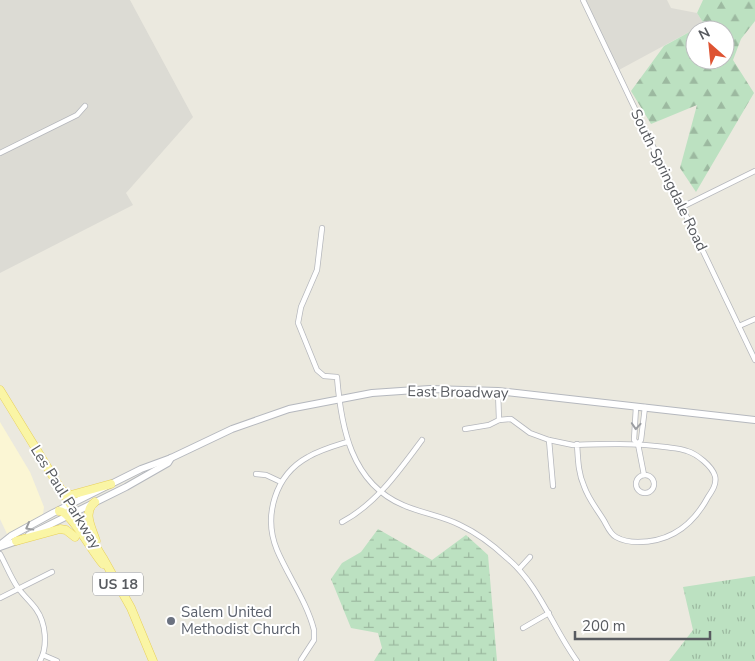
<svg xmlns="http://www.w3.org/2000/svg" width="755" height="661" font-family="'Nunito Sans',sans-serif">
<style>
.commercial{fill:#fbf6d4}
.industrial{fill:#dcdbd4}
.forest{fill:url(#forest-firs);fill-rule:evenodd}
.wetland{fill:url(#wetland-marsh)}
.park{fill:url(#park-tufts)}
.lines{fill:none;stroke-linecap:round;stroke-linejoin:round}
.street-casing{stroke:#b5b7bc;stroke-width:6}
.secondary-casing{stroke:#b5b8be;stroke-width:8}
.primary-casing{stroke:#e8d05b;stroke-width:9}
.street{stroke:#fff;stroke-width:4.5}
.secondary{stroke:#fff;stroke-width:6}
.primary{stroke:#faf5a5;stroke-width:8}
.oneway{stroke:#9b9da0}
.worship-dot{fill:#6b7280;stroke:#fff;stroke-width:2}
.labels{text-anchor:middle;stroke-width:4;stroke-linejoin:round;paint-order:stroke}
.shield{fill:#fff;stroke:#8a8c90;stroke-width:1}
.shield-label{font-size:14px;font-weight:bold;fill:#585b60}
.street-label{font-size:15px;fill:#585b60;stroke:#fff}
.worship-label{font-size:15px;fill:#5b616d;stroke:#fff;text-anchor:start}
</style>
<defs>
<pattern id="forest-firs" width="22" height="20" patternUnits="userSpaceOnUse" patternTransform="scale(1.25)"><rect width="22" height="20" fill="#bce1c1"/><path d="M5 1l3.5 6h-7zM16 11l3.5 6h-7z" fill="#9cb9a0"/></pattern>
<pattern id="wetland-marsh" width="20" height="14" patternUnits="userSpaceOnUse" patternTransform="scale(1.25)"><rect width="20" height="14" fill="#bce1c1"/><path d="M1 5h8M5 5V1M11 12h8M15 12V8" fill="none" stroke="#9cb9a0"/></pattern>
<pattern id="park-tufts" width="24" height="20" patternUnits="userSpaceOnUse" patternTransform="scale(1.25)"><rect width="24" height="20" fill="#bce1c1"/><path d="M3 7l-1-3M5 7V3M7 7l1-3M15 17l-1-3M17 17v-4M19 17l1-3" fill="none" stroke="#9cb9a0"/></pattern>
</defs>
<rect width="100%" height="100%" fill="#ebe9df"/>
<path class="commercial" d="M0,422l30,50 14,35 -1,7 -4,4 -32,16 -7,-15z"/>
<g class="industrial">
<path d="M0,0h130l63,117 -67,76 7,12 -133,68z"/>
<path d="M583,0h84l4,8 26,5 7,11 -87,47z"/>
</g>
<path class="forest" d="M703,0h52v21l-14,18 -8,21 21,33 -58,99 -16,-24 17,-63 -46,19 -20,-33 33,-45 40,-22 -7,-11zM695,30h30v30h-30z"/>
<path class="wetland" d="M378,529l54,31 34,-25 22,20 9,106h-123l8,-13 -4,-15 -27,-5 -20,-49 11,-16 19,-11z"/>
<path class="park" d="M755,576v85h-86l24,-31 -10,-43z"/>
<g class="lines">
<defs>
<g id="street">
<path d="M583,0l172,360"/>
<path d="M0,153l77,-38 8,-9"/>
<path d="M682,207l73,-36"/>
<path d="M322,228l-5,42 -16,37 -3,16 19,47 7,6 13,1c4,50 14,106 66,128 18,8 39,11 57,20 17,8 33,20 47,33 33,28 45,69 70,103"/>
<path d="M739,326l16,-7"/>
<path d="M636,407l-2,33 4,4 6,31"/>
<path d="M499,420l12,-1 19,14 19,7 24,5c31,-1 62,-2 92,2 7,1 15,1 22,4 10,3 25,15 28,25 2,8 -3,15 -7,21 -15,28 -38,45 -70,45 -7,0 -15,-1 -22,-5 -7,-4 -9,-12 -13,-18 -7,-11 -15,-21 -19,-33 -6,-13 -6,-28 -7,-42"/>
<path d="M465,429l24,-4 10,-5 -1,-29"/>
<path d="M549,440l4,46"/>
<path d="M638,444l3,-4 4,-33"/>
<path d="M256,474l10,1 15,7"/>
<circle cx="645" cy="484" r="9"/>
<path d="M342,522c34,-18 57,-51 80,-82"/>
<path d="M0,554c6,11 11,24 18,34 6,8 13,14 18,21 10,14 12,37 4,52"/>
<path d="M519,569l11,-12"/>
<path d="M0,598l52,-26"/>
<path d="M523,628l26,-15"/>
<path d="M43,655l14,6"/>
<path d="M301,660l13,-20v-10c-7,-28 -26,-54 -37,-80 -14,-34 -2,-75 31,-93 12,-7 26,-11 39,-15"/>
</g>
<g id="secondary">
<path d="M29,535l97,-48 42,-24 3,-5"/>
<path d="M0,545l11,-9 42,-23 88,-44 30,-11 61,-29 57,-20 83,-16 58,-4 68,2 257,29"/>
<path d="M0,547l20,-7"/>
</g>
<g id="primary">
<path d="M0,390l103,168 28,50 22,53"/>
<path d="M63,491l8,4 40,-11"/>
<path d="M95,502c-13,10 -3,26 1,39"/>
<path d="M59,511c12,0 33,41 44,53"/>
<path d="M16,541l44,-12 6,1 9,7"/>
</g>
</defs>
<use href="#street" class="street-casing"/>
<use href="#secondary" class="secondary-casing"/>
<use href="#primary" class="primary-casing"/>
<use href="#street" class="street"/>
<use href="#secondary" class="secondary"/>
<use href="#primary" class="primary"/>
</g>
<defs><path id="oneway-chevron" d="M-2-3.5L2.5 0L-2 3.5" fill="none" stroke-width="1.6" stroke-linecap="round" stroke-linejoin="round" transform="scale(1.25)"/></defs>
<g class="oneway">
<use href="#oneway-chevron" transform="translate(636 426) rotate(94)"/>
<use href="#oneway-chevron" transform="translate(29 527) rotate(151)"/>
</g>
<circle class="worship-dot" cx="171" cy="621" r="5"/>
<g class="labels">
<rect class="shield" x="93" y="572.5" width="50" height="23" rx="4"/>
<g class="shield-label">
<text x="118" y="589">US 18</text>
</g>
<g class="street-label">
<text transform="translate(669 180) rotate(64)" y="5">South Springdale Road</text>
<text transform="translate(458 392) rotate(1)" y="5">East Broadway</text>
<text transform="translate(66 497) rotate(58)" y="5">Les Paul Parkway</text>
</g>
<g class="worship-label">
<text x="181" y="617">Salem United<tspan x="181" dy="17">Methodist Church</tspan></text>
</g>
</g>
<g transform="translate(710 45) rotate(333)"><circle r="24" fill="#ffffff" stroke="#bcbdbf"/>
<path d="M0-4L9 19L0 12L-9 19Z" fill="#de5332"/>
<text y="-8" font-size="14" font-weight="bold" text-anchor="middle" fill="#585b60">N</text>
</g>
<path d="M575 631v8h135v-8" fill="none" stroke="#585b60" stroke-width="2.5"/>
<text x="582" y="631" font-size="15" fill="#585b60" stroke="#ffffff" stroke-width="4" paint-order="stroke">200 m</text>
</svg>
